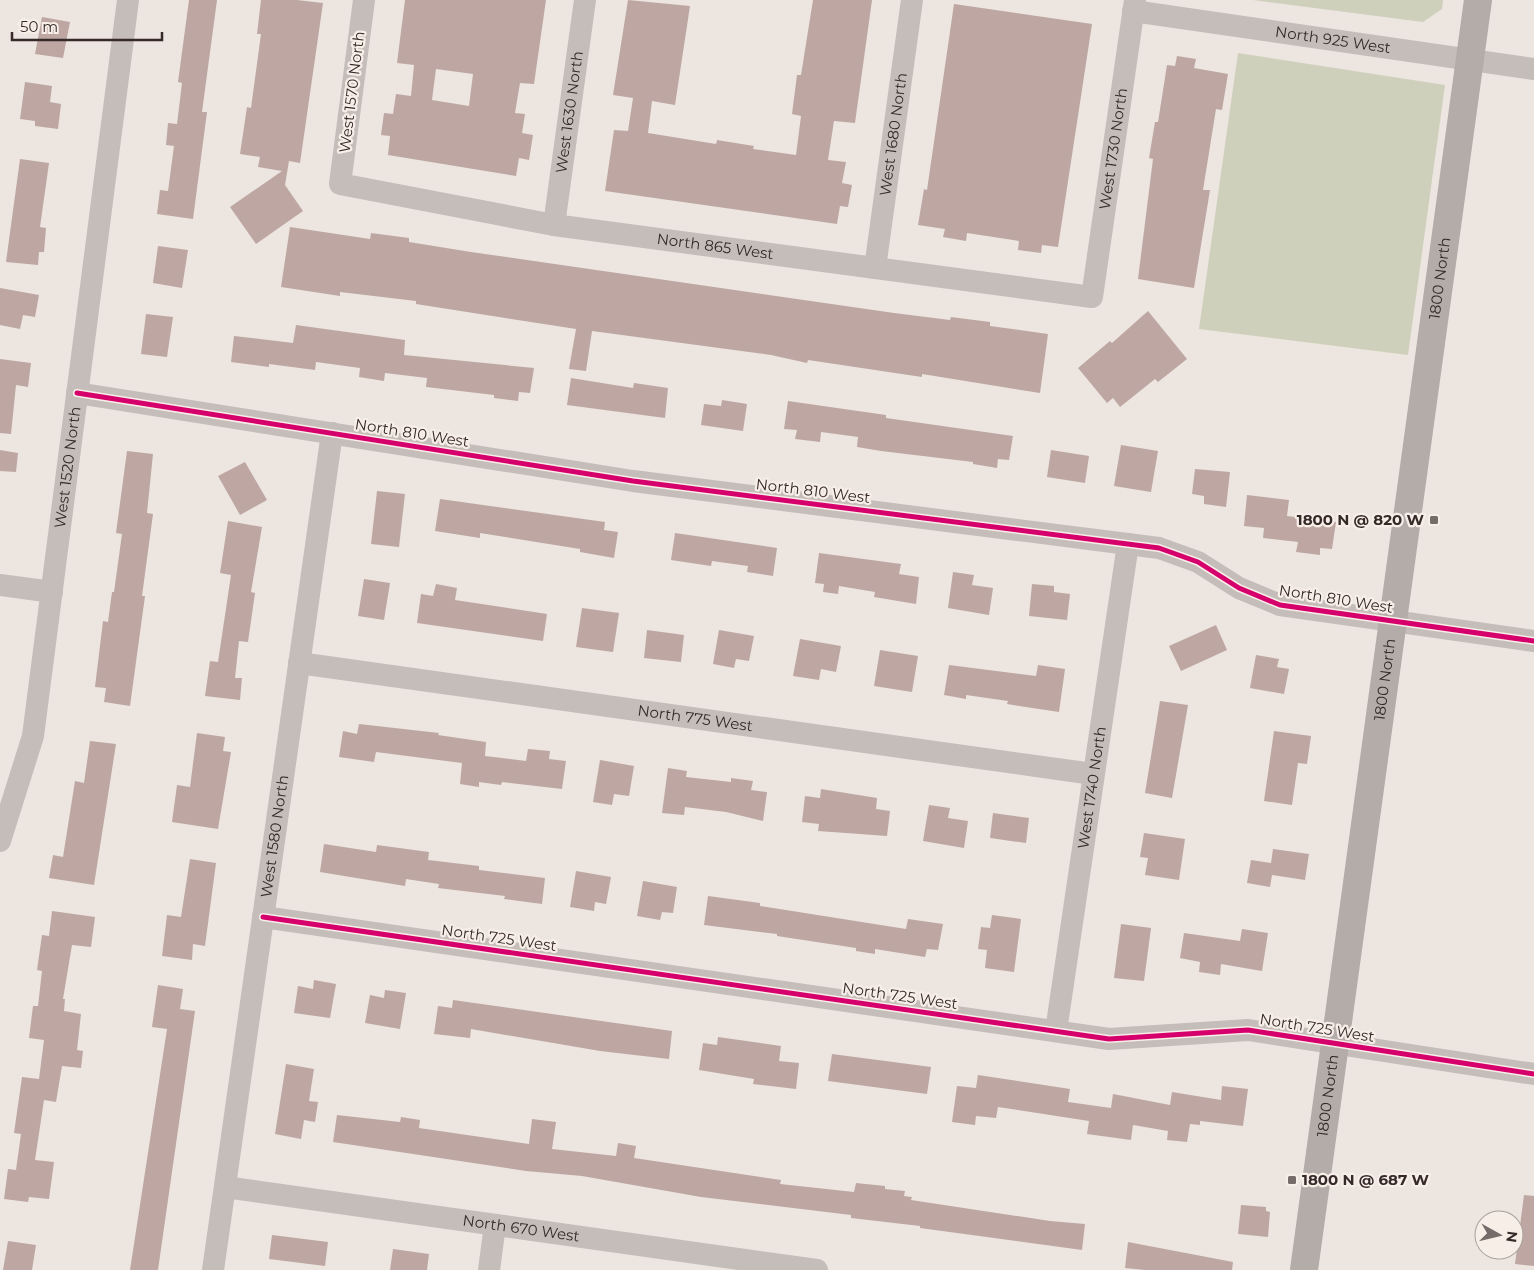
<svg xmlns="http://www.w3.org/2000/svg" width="1534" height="1270" font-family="Montserrat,sans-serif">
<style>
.green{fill:#cfd0bb}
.building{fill:#bea7a3;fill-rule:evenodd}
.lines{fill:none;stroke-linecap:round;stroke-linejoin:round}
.minor{stroke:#c5bdb9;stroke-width:22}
.primary{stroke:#b3aca9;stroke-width:28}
.cycleway-casing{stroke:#f8eee8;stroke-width:8}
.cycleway{stroke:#d6006c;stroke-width:5}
.poi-dot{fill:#756b68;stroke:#f8eee8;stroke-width:2}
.labels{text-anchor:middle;stroke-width:4.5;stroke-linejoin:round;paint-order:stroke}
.street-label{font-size:15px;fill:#352a28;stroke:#f8eee8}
.poi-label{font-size:15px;font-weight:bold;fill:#352a28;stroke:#f8eee8;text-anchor:end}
</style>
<rect width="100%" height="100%" fill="#ece5e0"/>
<g class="green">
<path d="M1253,0h190l-1,9 -19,13z"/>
<path d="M1238,53l207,32 -37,270 -209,-26z"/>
</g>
<g class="building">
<path d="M189,0h28l-15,112h5l-14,107 -36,-5 3,-24 8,1 6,-45 -8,-1 2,-22 9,1 5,-41 -4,-1z"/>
<path d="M261,0h36l26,3 -23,160 -11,-2 -4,24 18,26 -47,33 -26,-37 52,-36 -24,-4 2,-10 -20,-3 7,-47 4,1 10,-74h-4z"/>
<path d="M405,0h141l-12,84 -14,-1 -5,30 10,1 -3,19 11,2 -4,25 -10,-2 -3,18 -128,-21 2,-19 -9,-1 3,-22 9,1 3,-20 15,2 3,-31 -17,-2zM436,69l37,5 -4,32 -37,-6z"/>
<path d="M628,0l62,6 -15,99 -23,-4 -4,32 68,11 1,-4 37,6 -1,3 43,6 5,-39 -9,-2 5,-39h4l12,-75h59l-17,123 -21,-2 -6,39 18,2 -4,21 10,2 -4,22 -8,-1 -3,18 -232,-33 9,-61 14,1 5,-33 -20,-3z"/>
<path d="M954,4l138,20 -34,223 -16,-2 -1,8 -23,-3 1,-9 -52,-8 -1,8 -23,-4 2,-8 -27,-4 6,-36 3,1z"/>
<path d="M42,17l28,5 -7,36 -28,-4z"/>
<path d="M1177,56l19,3 -2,9 34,6 -6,36 -6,-1 -13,81h7l-16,98 -56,-9 15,-120 -4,-1 6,-36h3l9,-57 8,1z"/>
<path d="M25,82l27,4 -2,16 11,2 -3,25 -23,-3v-5l-15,-2z"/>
<path d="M20,159l29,4 -9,64 6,1 -2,24h-5l-1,13 -32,-3z"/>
<path d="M290,227l80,12 1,-6 38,5v4l62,10 423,61 56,7 1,-3 39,5v4l58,8 -8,59 -118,-19v3l-114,-17 -1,3 -36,-8 -179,-24 -6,40 -17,-2 7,-40 -160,-25v-3l-76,-9v4l-59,-9z"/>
<path d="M158,246l30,4 -6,38 -29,-5z"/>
<path d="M0,288l39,7 -4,22 -12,-2 -3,14 -20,-4z"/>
<path d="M1148,311l39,48 -29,23 -3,-3 -35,28 -7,-9 -6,5 -29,-35 32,-27 2,2z"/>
<path d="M146,314l27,3 -6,40 -26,-3z"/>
<path d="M296,325l109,15 -1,15 130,13 -4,25 -11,-1 -1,9 -24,-3v-3l-68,-8 1,-9 -42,-5 -1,8 -25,-4 1,-9 -44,-6 -1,8 -46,-6v3l-38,-5 3,-26 59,7z"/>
<path d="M0,359l31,4 -3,24 -12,-2 -5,49 -11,-1z"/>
<path d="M571,378l62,10 1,-5 34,5 -3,30 -98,-13z"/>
<path d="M722,400l25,4 -4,27 -42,-6 3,-21 17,2z"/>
<path d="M788,401l98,14v3l127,18 -4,24 -11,-1 -1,9 -24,-4v-2l-92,-11 -24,-4 1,-10 -37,-5 -1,10 -25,-3 2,-9 -13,-1z"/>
<path d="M1121,445l37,6 -7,41 -37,-6z"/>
<path d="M0,450l18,3 -2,19 -16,-1z"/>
<path d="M1051,450l38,6 -4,27 -38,-6z"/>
<path d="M127,451l26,3 -6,59 6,1 -11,82h3l-15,110 -26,-4 2,-14 -11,-1 8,-66 5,1 4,-30h2l8,-58 -6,-1z"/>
<path d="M245,462l22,38 -27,15 -22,-39z"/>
<path d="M1195,469l35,3 -4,35 -22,-3v-8l-12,-2z"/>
<path d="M377,491l28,3 -6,53 -28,-3z"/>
<path d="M1247,495l42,5 -2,16 49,6 -4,27 -12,-1v7l-24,-3 2,-10 -35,-4 1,-10 -20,-2z"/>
<path d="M440,499l165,23 -1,8 14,2 -4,26 -34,-6v-3l-100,-16v5l-45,-7z"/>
<path d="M228,521l34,6 -11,65 4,1 -7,49 -9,-1 -4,37h7l-2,22 -35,-4 5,-35 8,1 13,-87 -11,-2z"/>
<path d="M675,533l102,15 -4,28 -26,-4 1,-6 -36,-5 -1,5 -40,-6z"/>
<path d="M819,553l82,11 -2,10 20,3 -3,27 -42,-7 1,-5 -36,-6 -1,8 -15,-2 1,-8 -9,-1z"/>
<path d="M953,572l21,3 -2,10 21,3 -4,27 -41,-7z"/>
<path d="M364,579l26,4 -6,37 -26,-4z"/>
<path d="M436,584l21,4 -2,12 92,14 -4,27 -126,-18 4,-29 12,2z"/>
<path d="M1032,584l22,2v6l16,2 -3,26 -38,-4z"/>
<path d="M582,608l37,5 -6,39 -37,-5z"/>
<path d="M1216,625l11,25 -46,21 -12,-25z"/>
<path d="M647,630l37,5 -3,27 -37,-4z"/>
<path d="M719,630l35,6 -5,25 -13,-2 -2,9 -21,-4z"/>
<path d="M800,639l41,7 -5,26 -15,-3 -2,11 -26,-4z"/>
<path d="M880,650l38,6 -6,36 -38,-6z"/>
<path d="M1256,655l23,4 -2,8 12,2 -5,25 -34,-6z"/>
<path d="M949,665l87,11 2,-11 27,4 -6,43 -52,-8 1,-3 -42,-6v4l-22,-4z"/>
<path d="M1160,701l28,4 -16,93 -27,-5z"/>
<path d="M359,724l80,9 -1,2 48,7 -1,14 41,5 2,-12 22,2 -1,8 17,2 -4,28 -60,-7 -1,3 -22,-3v5l-19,-3 2,-21 -86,-11 -2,10 -35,-5 4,-26 14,3z"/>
<path d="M1274,731l37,5 -4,28 -9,-1 -6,42 -28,-4z"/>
<path d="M197,733l28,4 -2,14 8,1 -13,77 -46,-7 5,-37 13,2z"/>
<path d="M90,741l26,3 -22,141 -45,-7 4,-23 10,2 12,-76 9,2z"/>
<path d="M600,760l34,6 -5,30 -15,-2 -2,11 -19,-3z"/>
<path d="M668,768l19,3 -1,6 45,5v-4l22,3 -2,9 16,2 -4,29 -37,-9 -41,-5 -1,8 -22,-2z"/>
<path d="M821,789l56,9 -1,11 14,2 -3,25 -69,-5 1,-7 -17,-2 3,-26 15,2z"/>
<path d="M929,805l21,3 -2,10 20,3 -4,27 -41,-7z"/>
<path d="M993,813l36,5 -3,25 -36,-5z"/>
<path d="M1144,833l41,6 -6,41 -34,-5 3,-17 -8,-1z"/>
<path d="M324,844l52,8 1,-7 52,7 -1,8 51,6v4l66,8 -3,26 -38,-5 1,-3 -67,-8 1,-4 -33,-5 -1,7 -85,-14z"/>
<path d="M1273,849l36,5 -4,26 -33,-5 -2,12 -23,-4 4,-23 20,3z"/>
<path d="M190,859l26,4 -11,83 -12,-2 -1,16 -30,-4 5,-41 14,2z"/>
<path d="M576,871l35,6 -5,27 -11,-2 -1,9 -24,-4z"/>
<path d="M643,881l34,6 -4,26 -11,-1 -2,8 -23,-4z"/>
<path d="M708,896l52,7v3l146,23 2,-10 35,5 -5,26 -11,-1 -2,8 -50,-8v5l-19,-3v-3l-79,-12v-2l-73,-9z"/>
<path d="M52,911l43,6 -4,30 -19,-2 -9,54h2l-1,12 17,3 -4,36 6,1 -2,17 -19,-2 -6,36 -12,-2 -9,60 19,2 -5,37 -20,-2 -1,5 -24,-3 4,-30 8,1 5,-36 -7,-1 8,-56 17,2 5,-39 -15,-2 4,-32h5l4,-35 -5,-1 5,-35 7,1z"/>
<path d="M992,915l29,4 -7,53 -29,-4 2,-18 -9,-1 3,-22 9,1z"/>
<path d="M1121,924l30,4 -7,53 -30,-3z"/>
<path d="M1242,929l26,4 -6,38 -41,-7 -1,11 -21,-3 1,-10 -20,-4 4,-25 56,8z"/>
<path d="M314,980l22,4 -6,34 -36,-5 4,-27 15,3z"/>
<path d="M158,985l25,4 -3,20 15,2 -37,259h-28l37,-241 -15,-2z"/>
<path d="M385,990l21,3 -6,36 -35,-6 5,-28 14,3z"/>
<path d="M453,1000l219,31 -3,28 -69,-8 -129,-22 -1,9 -36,-4 4,-28 14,2z"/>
<path d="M718,1037l63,9 -2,15 20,2 -3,26 -43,-5 1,-5 -55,-9 4,-27 14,2z"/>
<path d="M832,1054l99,13 -4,27 -99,-13z"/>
<path d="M286,1064l28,5 -5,32 9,1 -3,20 -11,-2 -3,19 -26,-5z"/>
<path d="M978,1075l92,14 -2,13 43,6 2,-14 57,11 2,-13 49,8 1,-14 26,3 -5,37 -43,-5v4l-10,-1 -3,18 -20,-2 1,-9 -35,-6 -2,15 -44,-6 2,-13 -91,-14 -2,11 -20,-2 -1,9 -23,-3 5,-36 19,2z"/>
<path d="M337,1115l63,7 1,-5 19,3 -1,8 110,16 3,-25 24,3 -4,27 64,7 2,-13 18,3 -2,12 147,22 -1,4 74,8 2,-9 29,3v3l20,2 -1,5 8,1 -1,3 139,21 35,3 -3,26 -162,-22v-2l-69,-8v-3l-150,-18 -119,-21 -56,-5 -193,-29z"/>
<path d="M1524,1195l10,1v70l-19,-2z"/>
<path d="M1241,1205l25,2v4l4,1 -2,25 -30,-3z"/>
<path d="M272,1235l56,7 -3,24 -56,-7z"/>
<path d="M8,1241l28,4 -4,25h-29z"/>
<path d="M1128,1242l105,20 -1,8h-87l-20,-2z"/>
<path d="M393,1249l36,5 -2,16h-37z"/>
</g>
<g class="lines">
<g class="minor">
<path id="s1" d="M364,0l-24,184 214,41 538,72 43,-297"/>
<path id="s2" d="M1133,11l401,58"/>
<path id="s3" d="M554,225l31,-225"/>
<path id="s4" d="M875,268l37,-268"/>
<path d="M77,393l556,88 526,67 39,14 41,26 41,17 254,36"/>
<path d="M0,585l52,7"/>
<path id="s5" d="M299,663l794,111"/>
<path id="s6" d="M0,841l33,-105 95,-736"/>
<path d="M263,917l846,122 139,-9 286,44"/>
<path id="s7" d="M1056,1031l72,-487"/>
<path id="s8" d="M225,1187l592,83"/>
<path id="s9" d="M213,1270l119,-837"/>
<path d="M489,1270l6,-45"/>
</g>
<path class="primary" id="s10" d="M1304,1270l174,-1270"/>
<defs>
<g id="cycleway">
<path d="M77,393l556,88 526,67 39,14 41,26 41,17 254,36"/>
<path d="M263,917l846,122 139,-9 286,44"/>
</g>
</defs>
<use href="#cycleway" class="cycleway-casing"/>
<use href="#cycleway" class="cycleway"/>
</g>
<g class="poi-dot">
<rect x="1429" y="515" width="10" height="10" rx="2.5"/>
<rect x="1287" y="1175" width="10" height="10" rx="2.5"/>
</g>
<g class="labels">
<g class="street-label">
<text dy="5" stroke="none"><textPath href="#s2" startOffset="202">North 925 West</textPath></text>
<text transform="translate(352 92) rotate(-83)" y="5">West 1570 North</text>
<text dy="5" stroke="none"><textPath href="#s3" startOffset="114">West 1630 North</textPath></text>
<text dy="5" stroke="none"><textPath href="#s4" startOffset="135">West 1680 North</textPath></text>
<text dy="5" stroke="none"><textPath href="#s1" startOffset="1096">West 1730 North</textPath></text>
<text dy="5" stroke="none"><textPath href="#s1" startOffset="566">North 865 West</textPath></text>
<text dy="5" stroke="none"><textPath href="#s10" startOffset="1001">1800 North</textPath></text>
<text transform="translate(412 433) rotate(9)" y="5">North 810 West</text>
<text dy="5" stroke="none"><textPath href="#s6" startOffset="381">West 1520 North</textPath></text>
<text transform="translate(813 491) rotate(7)" y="5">North 810 West</text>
<text transform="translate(1336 599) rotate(9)" y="5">North 810 West</text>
<text dy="5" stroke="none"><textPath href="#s10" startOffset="596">1800 North</textPath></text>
<text dy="5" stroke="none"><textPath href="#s5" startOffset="400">North 775 West</textPath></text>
<text dy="5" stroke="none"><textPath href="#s7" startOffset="246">West 1740 North</textPath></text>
<text dy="5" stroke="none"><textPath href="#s9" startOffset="438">West 1580 North</textPath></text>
<text transform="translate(499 938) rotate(8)" y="5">North 725 West</text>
<text transform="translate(900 996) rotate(8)" y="5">North 725 West</text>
<text transform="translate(1317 1028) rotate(9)" y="5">North 725 West</text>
<text dy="5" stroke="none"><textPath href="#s10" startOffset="176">1800 North</textPath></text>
<text dy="5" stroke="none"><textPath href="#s8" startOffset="299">North 670 West</textPath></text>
</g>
<g class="poi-label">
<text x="1424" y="525">1800 N @ 820 W</text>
<text x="1302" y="1185" text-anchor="start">1800 N @ 687 W</text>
</g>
</g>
<g transform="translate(1499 1235) rotate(98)"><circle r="24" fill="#f8eee8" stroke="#aaa09b"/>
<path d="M0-4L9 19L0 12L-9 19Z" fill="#756b68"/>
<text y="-8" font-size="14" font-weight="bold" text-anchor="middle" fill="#352a28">N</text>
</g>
<path d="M12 32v8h150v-8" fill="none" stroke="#352a28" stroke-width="2.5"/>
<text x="20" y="32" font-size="15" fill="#352a28" stroke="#f8eee8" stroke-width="4" paint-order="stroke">50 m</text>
</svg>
